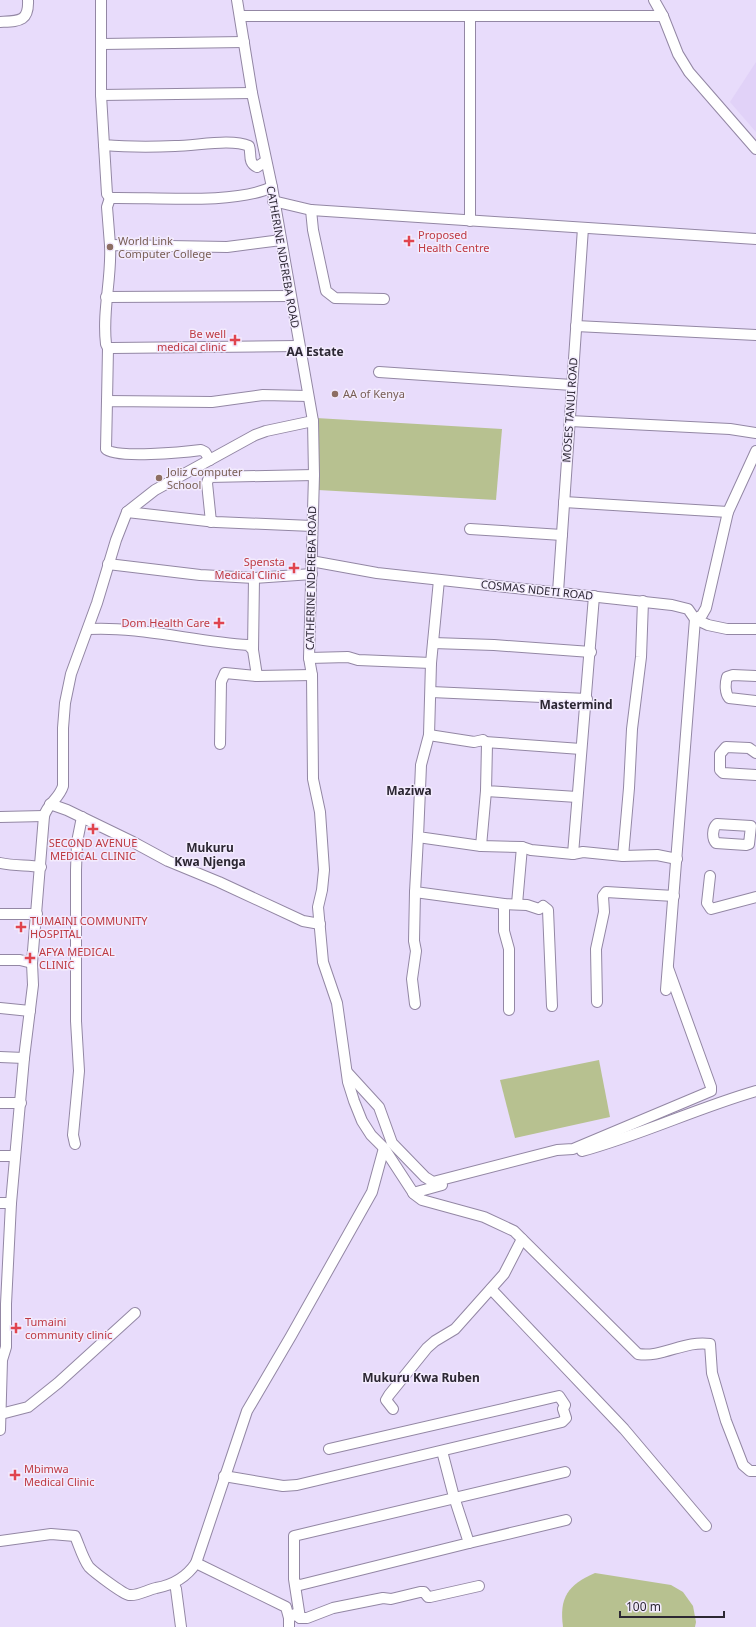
<svg xmlns="http://www.w3.org/2000/svg" width="756" height="1627" font-family="'Noto Sans',sans-serif">
<style>
.built{fill:#e1d2f8}
.green{fill:#b7c190}
.lines{fill:none;stroke-linecap:round;stroke-linejoin:round}
.minor-casing{stroke:#9387a4;stroke-width:12}
.minor{stroke:#fff;stroke-width:10}
.health-dot{fill:#e0444e;stroke:#f3ebfe;stroke-width:1.5}
.education-dot{fill:#8d6e63;stroke:#f3ebfe;stroke-width:1.5}
.labels{text-anchor:middle;stroke-width:3;stroke-linejoin:round;paint-order:stroke}
.health-label{font-size:11px;fill:#be3a42;stroke:#f3ebfe;text-anchor:start}
.education-label{font-size:11px;fill:#785e54;stroke:#f3ebfe;text-anchor:start}
.street-label{font-size:11px;fill:#2c2733;stroke:#f3ebfe}
.neighbourhood-label{font-size:12px;font-weight:bold;fill:#2c2733;stroke:#f3ebfe}
</style>
<rect width="100%" height="100%" fill="#e8dcfb"/>
<path class="built" d="M756,62v70l-26,-30z"/>
<g class="green">
<path d="M316,418l186,11 -6,71 -178,-10z"/>
<path d="M599,1060l11,57 -95,21 -15,-58z"/>
<path d="M595,1573l76,12 12,7 10,14 3,16 -1,5h-132c-4,-30 5,-42 32,-54z"/>
</g>
<g class="lines">
<defs>
<g id="minor">
<path d="M101,0v95l3,50c23,2 47,2 71,1 21,0 56,-8 74,0 3,8 -2,16 8,21l9,-6"/>
<path d="M237,0l15,93 20,94 41,234 1,54 -5,183 3,17 1,104 7,33 4,58 -2,20 -4,17 5,55 14,41 11,79 6,19 8,20 9,14 13,13 30,46 8,6 62,17 30,14 124,123c24,4 47,-14 72,-10l2,29 14,48 17,44 7,6h6"/>
<path d="M654,0l9,16 15,38 11,18 67,77"/>
<path d="M240,16h423"/>
<path d="M470,17v204"/>
<path d="M0,22c19,-1 29,0 28,-22"/>
<path d="M102,44l142,-2"/>
<path d="M101,95l151,-2"/>
<path d="M104,145l3,49 3,4c43,-1 125,7 162,-11"/>
<path d="M110,198l-3,9 3,38"/>
<path d="M273,201l38,9 445,29"/>
<path d="M311,210l2,20 13,61 9,7 49,1"/>
<path d="M281,240l-54,7 -117,-2c2,33 -8,65 -4,99l2,4h4l186,-2"/>
<path d="M106,297l184,-1"/>
<path d="M576,326l180,9"/>
<path d="M379,372l193,13"/>
<path d="M107,401l1,-53"/>
<path d="M570,421l160,8 26,4"/>
<path d="M210,460l-5,-8 -4,-2c-15,2 -87,9 -95,-1l1,-48 105,1 51,-7 45,1"/>
<path d="M564,502l164,10"/>
<path d="M127,512l89,10 96,4"/>
<path d="M211,522l-4,-39 2,-6 105,-2"/>
<path d="M470,529l92,6"/>
<path d="M311,561l66,12 295,32 16,4 7,10 13,6 19,4h29"/>
<path d="M108,564l92,11 54,3 58,-4"/>
<path d="M439,580l-8,83 -2,72 -8,30 -3,72 63,9 41,1 9,3 42,4 10,-2 40,4 34,-1 20,4"/>
<path d="M558,592l25,-364"/>
<path d="M88,629c51,-3 108,13 160,16l5,5 4,26 55,-1"/>
<path d="M433,643l61,2 97,7"/>
<path d="M253,650l1,-72"/>
<path d="M309,658l39,-1 10,3 73,3"/>
<path d="M756,676l-23,-1 -6,2c-2,7 -2,16 2,21l27,3"/>
<path d="M431,692l156,7"/>
<path d="M429,735l45,7 9,-2 4,4 -1,47 91,6"/>
<path d="M485,742l96,7"/>
<path d="M220,744l1,-62 4,-9 32,3"/>
<path d="M756,753l-7,-5 -23,-1 -6,7v16l3,3 33,2"/>
<path d="M50,804l17,6 66,32 35,19 51,21 84,39 17,3"/>
<path d="M0,817l44,-1"/>
<path d="M717,824l34,2 -2,18 -3,1 -30,-2c-4,-4 -4,-15 1,-19z"/>
<path d="M418,837l-3,55 89,12 23,1 12,4 4,-3 5,4 4,96"/>
<path d="M481,846l5,-55"/>
<path d="M573,854l21,-258"/>
<path d="M623,856l6,-68 3,-59 9,-72 2,-56"/>
<path d="M0,863c14,3 27,2 41,4"/>
<path d="M710,876l-3,27 4,6 45,-12"/>
<path d="M415,892l-1,49 2,10 -4,28 3,25"/>
<path d="M504,904v27l5,18v61"/>
<path d="M517,904l5,-57"/>
<path d="M0,914h37"/>
<path d="M0,960h20l12,3"/>
<path d="M666,990l29,-371 7,-4 4,-7 22,-96 28,-61"/>
<path d="M597,1002l-1,-53 8,-37 -1,-16 3,-4 68,4"/>
<path d="M0,1008l30,3"/>
<path d="M0,1057l24,1"/>
<path d="M347,1072l32,35 13,36 33,34 8,5 124,-32 16,-1 138,-58v-4l-43,-119"/>
<path d="M0,1103h21"/>
<path d="M75,1144l-2,-9 6,-64 -3,-50v-151l1,-28 5,-25"/>
<path d="M582,1151c59,-16 115,-43 174,-60"/>
<path d="M0,1156h15"/>
<path d="M413,1193l29,-8"/>
<path d="M0,1203h11"/>
<path d="M491,1289l133,140 82,97"/>
<path d="M393,1409l-7,-9 3,-5 38,-47 8,-7 20,-12 49,-55 18,-35"/>
<path d="M1,1414l27,-7 30,-24 77,-70"/>
<path d="M0,1430l2,-70 4,-13v-43l5,-101 13,-145 9,-73 -1,-22 12,-147c4,-13 15,-17 19,-30v-58l2,-25 6,-29 26,-71 19,-63 11,-28 28,-22 100,-55 11,-4 47,-10"/>
<path d="M224,1476l59,10 14,-1 265,-63 4,-4 -3,-9 2,-4 -6,-9 -230,53"/>
<path d="M0,1541l51,-7 24,2c4,9 8,23 14,31 6,6 34,27 40,28 9,1 18,-5 27,-7 17,-3 30,-10 40,-25l51,-152 44,-75 81,-144 12,-44"/>
<path d="M469,1543l97,-23"/>
<path d="M196,1563l90,44 3,11v9"/>
<path d="M174,1584l2,5 5,38"/>
<path d="M295,1584l5,1 169,-42 -15,-46 -12,-46"/>
<path d="M289,1618l6,-4 5,4h7l26,-10 50,-10 8,1 29,-7h4l4,5h2l49,-11"/>
<path d="M300,1618l-6,-39v-43l271,-64"/>
</g>
</defs>
<use href="#minor" class="minor-casing"/>
<use href="#minor" class="minor"/>
</g>
<g class="health-dot">
<path d="M407 235h4v4h4v4h-4v4h-4v-4h-4v-4h4z"/>
<path d="M233 334h4v4h4v4h-4v4h-4v-4h-4v-4h4z"/>
<path d="M292 562h4v4h4v4h-4v4h-4v-4h-4v-4h4z"/>
<path d="M217 617h4v4h4v4h-4v4h-4v-4h-4v-4h4z"/>
<path d="M91 823h4v4h4v4h-4v4h-4v-4h-4v-4h4z"/>
<path d="M19 921h4v4h4v4h-4v4h-4v-4h-4v-4h4z"/>
<path d="M28 952h4v4h4v4h-4v4h-4v-4h-4v-4h4z"/>
<path d="M14 1322h4v4h4v4h-4v4h-4v-4h-4v-4h4z"/>
<path d="M13 1469h4v4h4v4h-4v4h-4v-4h-4v-4h4z"/>
</g>
<g class="education-dot">
<circle cx="110" cy="247" r="4"/>
<circle cx="335" cy="394" r="4"/>
<circle cx="159" cy="478" r="4"/>
</g>
<g class="labels">
<g class="health-label">
<text x="418" y="239">Proposed<tspan x="418" dy="13">Health Centre</tspan></text>
<text x="226" y="338" text-anchor="end">Be well<tspan x="226" dy="13">medical clinic</tspan></text>
<text x="285" y="566" text-anchor="end">Spensta<tspan x="285" dy="13">Medical Clinic</tspan></text>
<text x="210" y="627" text-anchor="end">Dom Health Care</text>
<text x="93" y="847" text-anchor="middle">SECOND AVENUE<tspan x="93" dy="13">MEDICAL CLINIC</tspan></text>
<text x="30" y="925">TUMAINI COMMUNITY<tspan x="30" dy="13">HOSPITAL</tspan></text>
<text x="39" y="956">AFYA MEDICAL<tspan x="39" dy="13">CLINIC</tspan></text>
<text x="25" y="1326">Tumaini<tspan x="25" dy="13">community clinic</tspan></text>
<text x="24" y="1473">Mbimwa<tspan x="24" dy="13">Medical Clinic</tspan></text>
</g>
<g class="education-label">
<text x="118" y="245">World Link<tspan x="118" dy="13">Computer College</tspan></text>
<text x="343" y="398">AA of Kenya</text>
<text x="167" y="476">Joliz Computer<tspan x="167" dy="13">School</tspan></text>
</g>
<g class="street-label">
<text transform="translate(283 257) rotate(80)" y="4">CATHERINE NDEREBA ROAD</text>
<text transform="translate(570 410) rotate(-86)" y="4">MOSES TANUI ROAD</text>
<text transform="translate(311 578) rotate(-89)" y="4">CATHERINE NDEREBA ROAD</text>
<text transform="translate(537 590) rotate(6)" y="4">COSMAS NDETI ROAD</text>
</g>
<g class="neighbourhood-label">
<text x="315" y="356">AA Estate</text>
<text x="576" y="709">Mastermind</text>
<text x="409" y="795">Maziwa</text>
<text x="210" y="852">Mukuru<tspan x="210" dy="14">Kwa Njenga</tspan></text>
<text x="421" y="1382">Mukuru Kwa Ruben</text>
</g>
</g>
<path d="M620 1611v6h104v-6" fill="none" stroke="#2c2733" stroke-width="2"/>
<text x="626" y="1611" font-size="12" fill="#2c2733" stroke="#f3ebfe" stroke-width="3" paint-order="stroke">100 m</text>
</svg>
